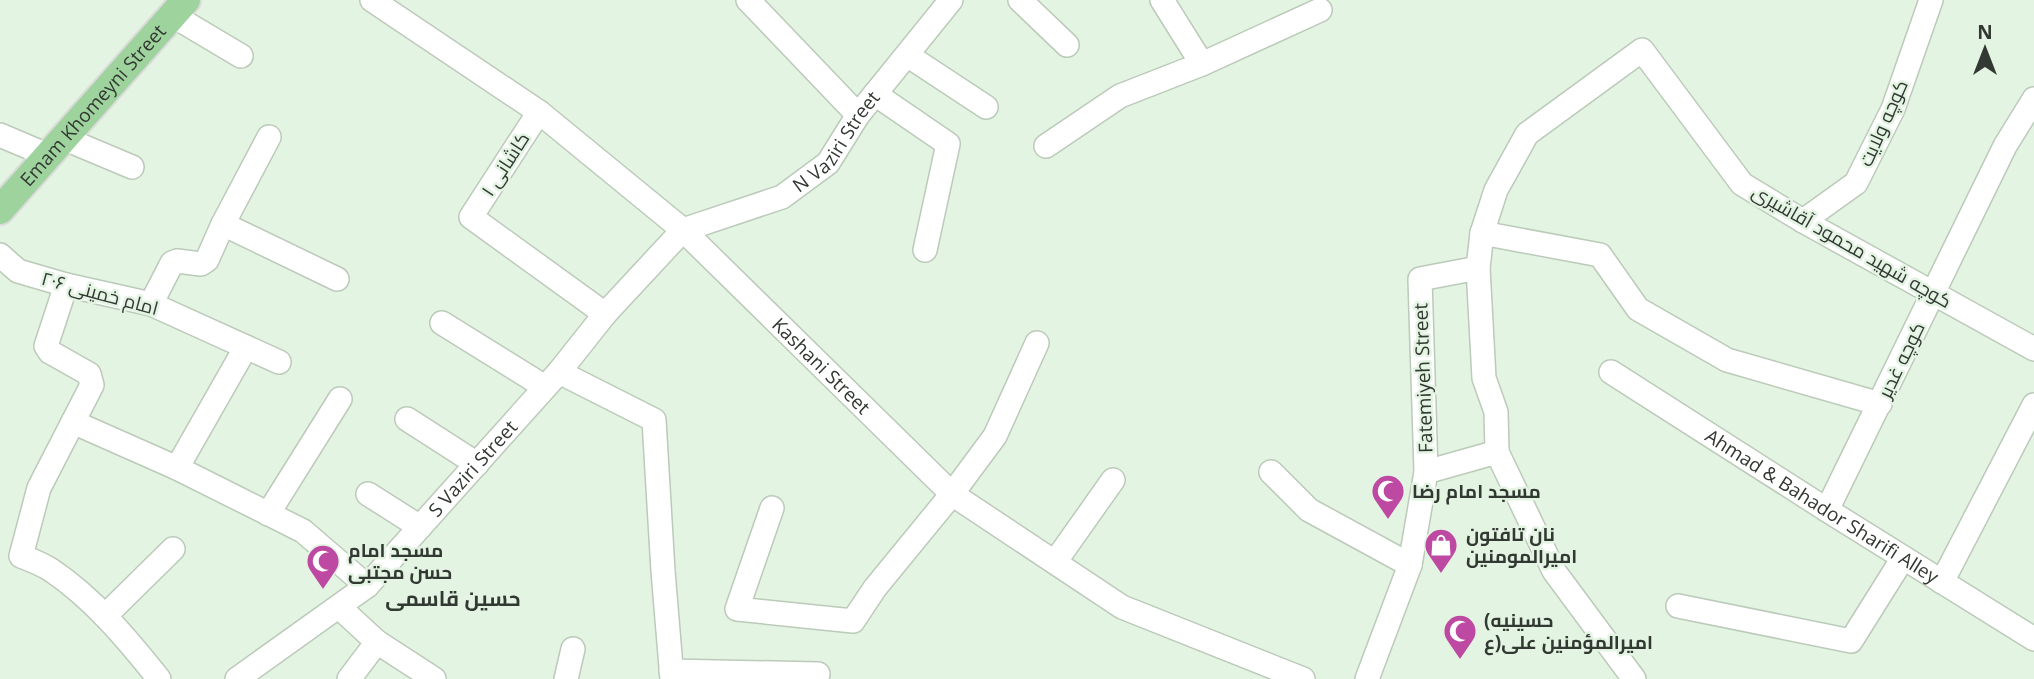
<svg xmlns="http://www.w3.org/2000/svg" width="2034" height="679" font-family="'Open Sans',Cairo,sans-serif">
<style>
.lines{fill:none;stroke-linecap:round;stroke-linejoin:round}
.minor-casing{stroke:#bbcab9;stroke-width:26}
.major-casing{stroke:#dadbda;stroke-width:32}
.minor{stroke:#fff;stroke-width:23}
.major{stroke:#9ed39e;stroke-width:28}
.labels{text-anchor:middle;stroke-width:5;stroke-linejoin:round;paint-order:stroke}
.street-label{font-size:19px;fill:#323832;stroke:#e4f4e3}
.poi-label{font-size:19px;font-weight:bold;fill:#323832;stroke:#e4f4e3;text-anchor:start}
.neighbourhood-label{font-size:21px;font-weight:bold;fill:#323832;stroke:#e4f4e3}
</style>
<rect width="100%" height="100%" fill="#e4f4e3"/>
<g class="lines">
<defs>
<g id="minor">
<path id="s1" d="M372,0l167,112 144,118 269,264 170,113 181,72"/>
<path d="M748,0l110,115"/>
<path d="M1020,0l47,45"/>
<path d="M1162,0l40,64"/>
<path d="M172,15l69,41"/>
<path d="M907,55l79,52"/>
<path d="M875,94l73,50 -23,106"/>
<path d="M539,112l-68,105 134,97"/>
<path d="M0,135l47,20"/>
<path d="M63,138l69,29"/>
<path d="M1046,146l74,-50 82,-32 118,-54"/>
<path d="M1803,221l53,-38 37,-74 38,-109"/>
<path d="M223,224l114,55"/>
<path d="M1482,233l118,22 38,54 89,51 153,44"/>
<path d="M0,255l18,16 48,14 85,19 128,58"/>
<path d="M66,285l-20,61 4,6 39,22 3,11 -53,103 -18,68c10,4 21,8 30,14 42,28 77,70 108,109"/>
<path d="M151,304l21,-41 5,-2 24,3 6,-4 16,-36 46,-87"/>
<path d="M442,323l103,64"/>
<path d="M559,372l95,48 9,151 9,108"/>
<path id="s2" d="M1611,372l216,138 207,129"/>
<path d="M407,419l70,45"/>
<path d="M73,422l104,46 126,63 64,55"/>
<path d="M1497,452l-1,-40 -12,-34 -6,-110 4,-35 14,-43 31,-56 115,-84 100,134 61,37 231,128"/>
<path d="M177,468l69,-121"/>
<path d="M1271,472l38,38 101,55"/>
<path d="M1426,472l71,-20 57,119 80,108"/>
<path d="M368,494l52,33"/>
<path d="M772,508l-35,101 116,12 22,-33 77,-94 43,-58 42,-93"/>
<path d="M1827,510l178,-364 29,-47"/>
<path d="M268,514l72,-115"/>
<path d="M1055,562l58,-82"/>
<path d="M1942,582l92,-177"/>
<path d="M1678,606l173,35 52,-83"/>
<path d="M339,607l38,35 57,37"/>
<path d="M105,616l68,-67"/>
<path d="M671,671l147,3"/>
<path id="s3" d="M237,679l130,-93 192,-214 46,-58 78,-84 99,-33 46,-34 30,-48 93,-115"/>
<path d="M349,679l28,-37"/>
<path d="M566,679l7,-30"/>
<path d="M1367,679l43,-114 16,-93 -6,-193 58,-11"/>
</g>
<g id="major">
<path id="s4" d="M0,210l186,-210"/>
</g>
</defs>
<use href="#minor" class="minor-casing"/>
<use href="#major" class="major-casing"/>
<use href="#minor" class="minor"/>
<use href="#major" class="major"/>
</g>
<defs>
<symbol id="mosque-pin" viewBox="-11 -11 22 30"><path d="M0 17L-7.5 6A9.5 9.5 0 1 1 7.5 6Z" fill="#be49a2" stroke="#e4f4e3"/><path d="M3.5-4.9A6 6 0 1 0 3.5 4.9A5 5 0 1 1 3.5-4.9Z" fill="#fff"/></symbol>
<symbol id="shop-pin" viewBox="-11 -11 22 30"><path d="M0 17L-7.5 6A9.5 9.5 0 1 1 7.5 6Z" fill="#be49a2" stroke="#e4f4e3"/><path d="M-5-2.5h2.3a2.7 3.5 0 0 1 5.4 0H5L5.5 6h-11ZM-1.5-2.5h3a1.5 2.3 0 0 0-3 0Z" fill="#fff"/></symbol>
</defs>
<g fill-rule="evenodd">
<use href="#mosque-pin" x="1369" y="472" width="38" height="52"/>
<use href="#shop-pin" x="1422" y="526" width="38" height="52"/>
<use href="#mosque-pin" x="304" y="542" width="38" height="52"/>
<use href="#mosque-pin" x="1441" y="612" width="38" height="52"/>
</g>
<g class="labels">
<g class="street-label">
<text dy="7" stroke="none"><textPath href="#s4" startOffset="140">Emam Khomeyni Street</textPath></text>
<text transform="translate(1883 123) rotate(-66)" y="7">کوچه ولایت</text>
<text dy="7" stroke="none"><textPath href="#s3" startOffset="819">N Vaziri Street</textPath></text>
<text transform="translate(505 164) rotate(-57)" y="7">کاشانی ۱</text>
<text transform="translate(1852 246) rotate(30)" y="7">کوچه شهید محمود آقاشیری</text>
<text transform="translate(100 293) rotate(15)" y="7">امام خمینی ۲۰۶</text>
<text transform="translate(1901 360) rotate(-64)" y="7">کوچه غدیر</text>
<text dy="7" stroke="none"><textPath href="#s1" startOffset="581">Kashani Street</textPath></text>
<text transform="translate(1423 378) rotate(-92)" y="7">Fatemiyeh Street</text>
<text dy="7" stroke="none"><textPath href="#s3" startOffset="318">S Vaziri Street</textPath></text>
<text dy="7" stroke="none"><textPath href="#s2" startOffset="250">Ahmad &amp; Bahador Sharifi Alley</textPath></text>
</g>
<g class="poi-label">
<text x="1412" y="498">مسجد امام رضا</text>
<text x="1466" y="541">نان تافتون<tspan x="1466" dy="22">امیرالمومنین</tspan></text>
<text x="348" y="557">مسجد امام<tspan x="348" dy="22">حسن مجتبی</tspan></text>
<text x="1484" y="627">(حسینیه<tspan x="1484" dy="22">امیرالمؤمنین علی(ع</tspan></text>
</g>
<g class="neighbourhood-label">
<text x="453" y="606">حسین قاسمی</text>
</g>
</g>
<g transform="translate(1985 49)" stroke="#e4f4e3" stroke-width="5" paint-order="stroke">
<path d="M0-5L12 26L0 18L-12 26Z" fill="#323832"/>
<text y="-10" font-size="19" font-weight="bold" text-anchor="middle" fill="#323832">N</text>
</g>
</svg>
